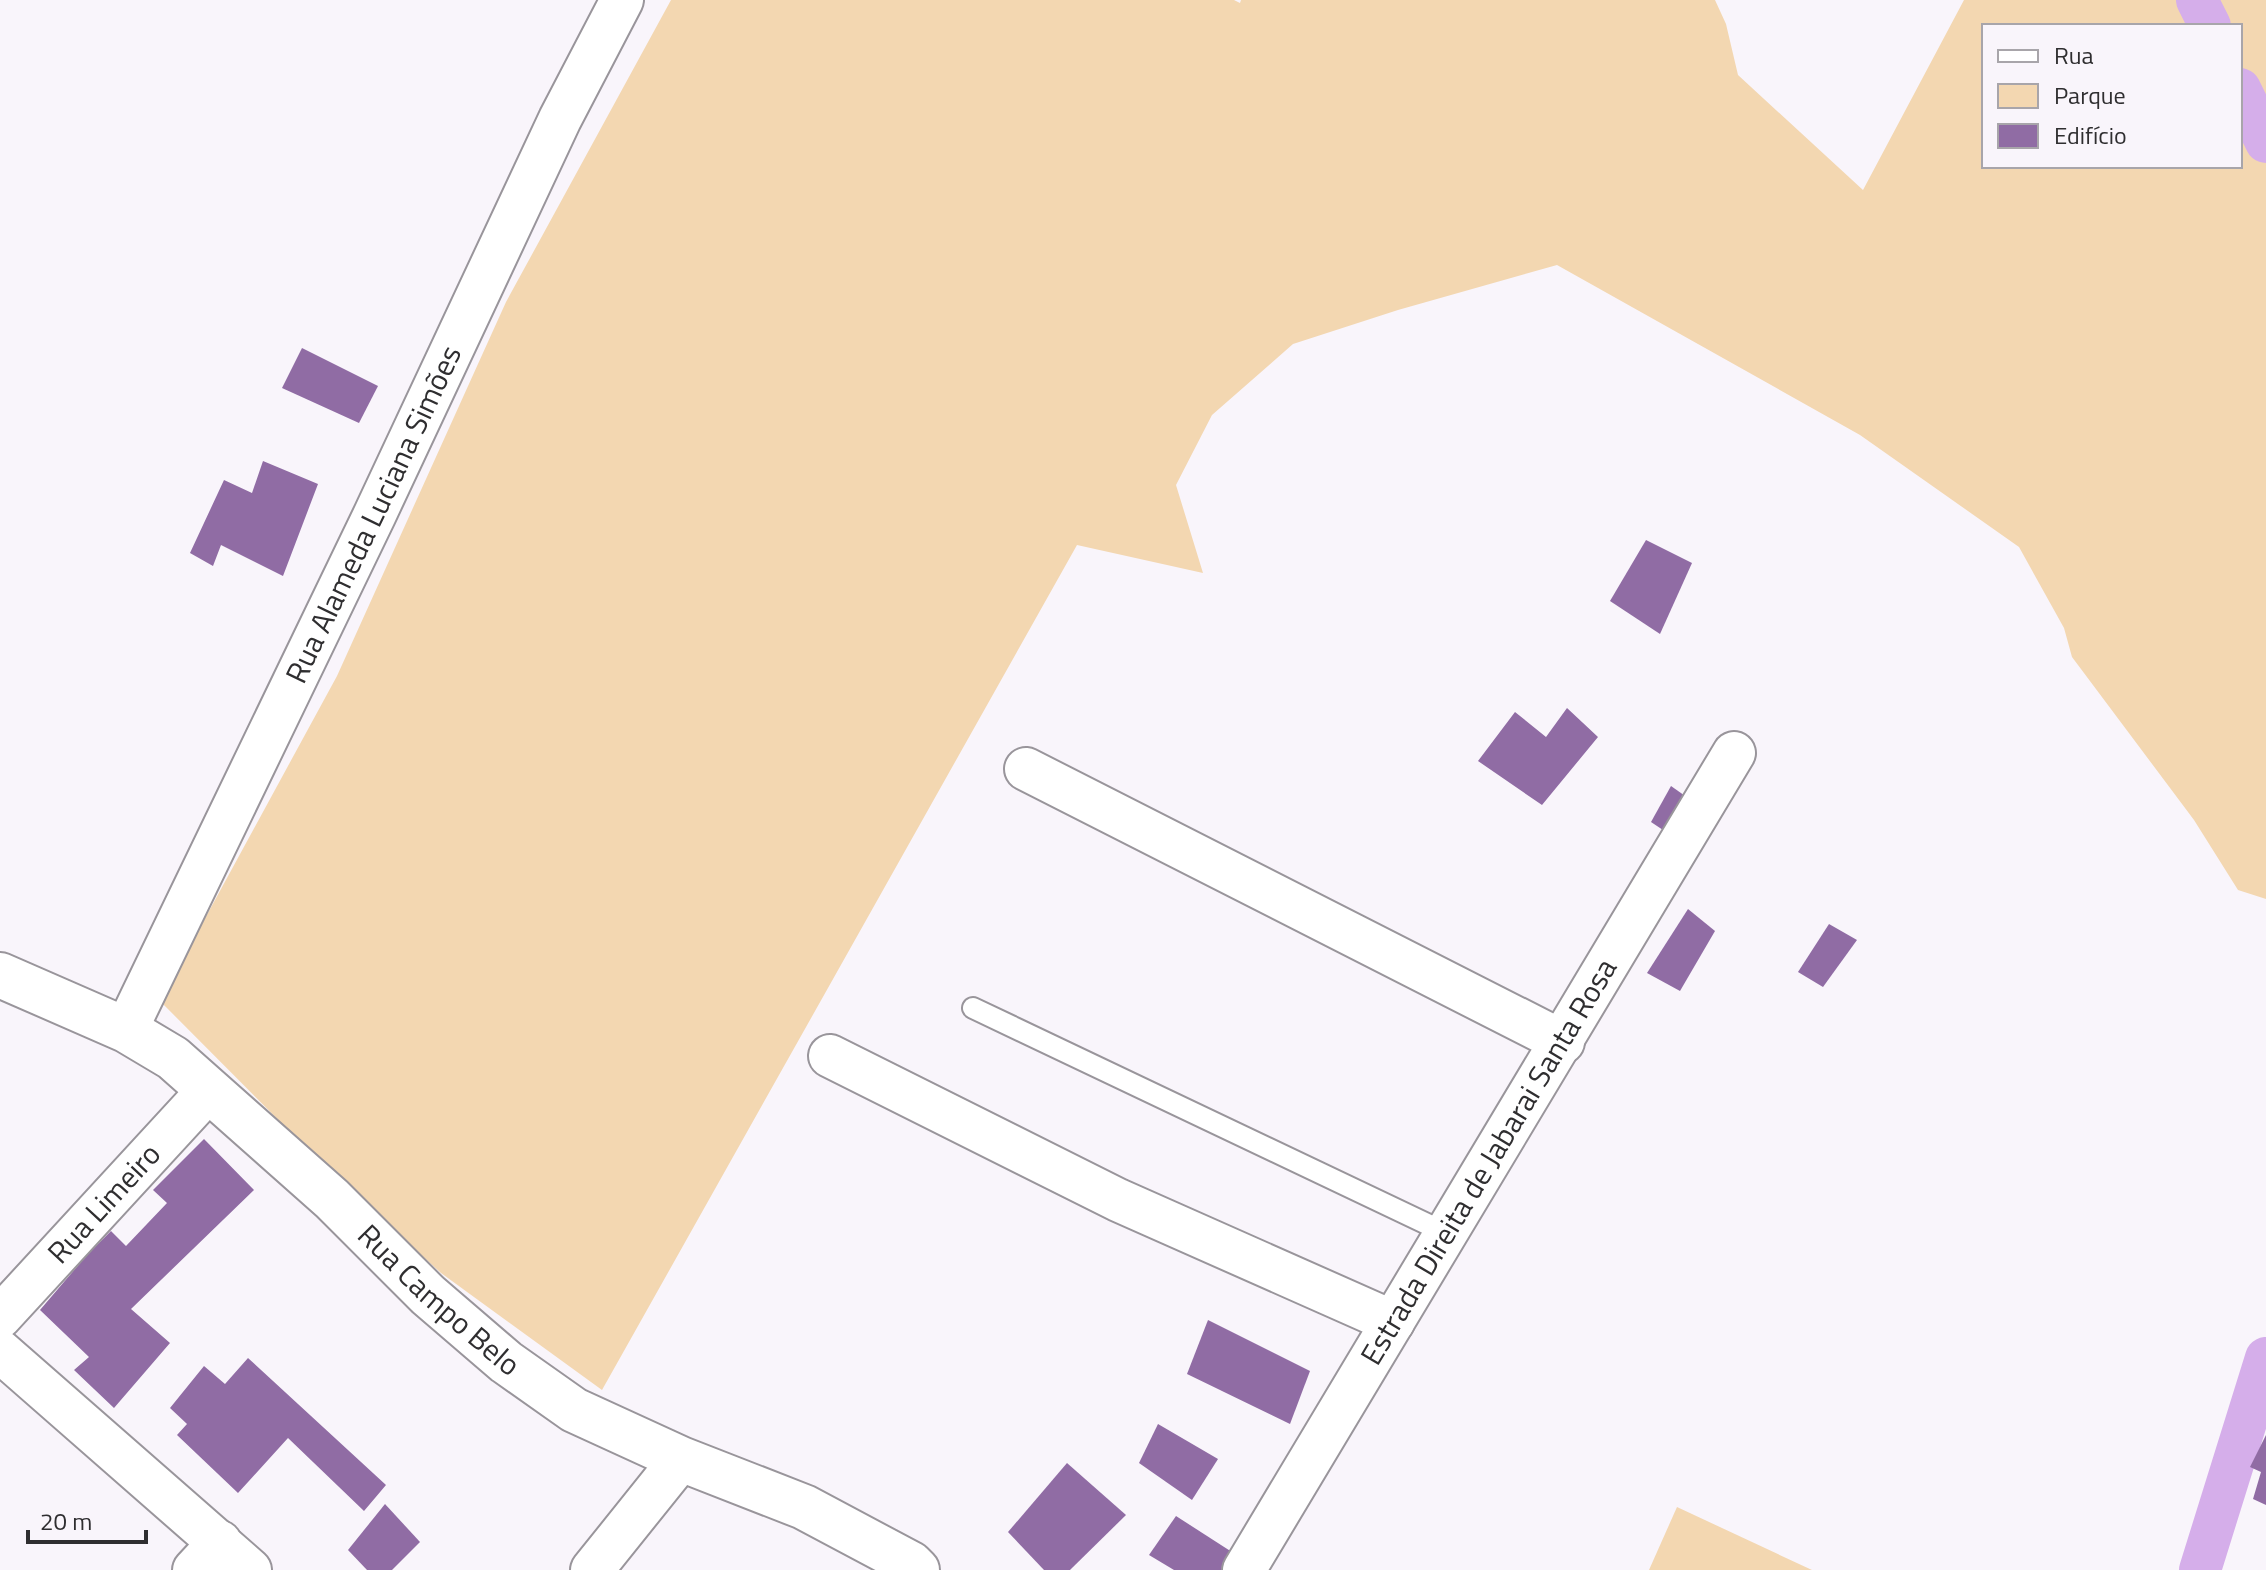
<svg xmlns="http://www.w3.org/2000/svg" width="2266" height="1570" font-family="'Titillium Web',sans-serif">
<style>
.green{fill:#f3d7b1;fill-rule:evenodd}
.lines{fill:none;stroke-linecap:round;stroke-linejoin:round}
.canal{stroke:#d5aeea;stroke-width:42}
.building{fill:#906ca4}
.lane-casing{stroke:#99959b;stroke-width:24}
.street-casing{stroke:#99959b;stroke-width:46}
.secondary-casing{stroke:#99959b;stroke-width:48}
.lane{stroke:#fff;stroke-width:20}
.street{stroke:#fff;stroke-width:42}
.secondary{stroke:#fff;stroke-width:44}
.labels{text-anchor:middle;stroke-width:6;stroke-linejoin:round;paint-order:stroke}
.street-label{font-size:30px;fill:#2f2e30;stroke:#f9f5fb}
</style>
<rect width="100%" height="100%" fill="#f9f5fb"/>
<g class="green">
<path d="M671,0h563l6,3 1,-3h474l11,24 12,51 125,115 101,-190h302v899l-28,-9 -44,-70 -122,-163 -8,-29 -45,-81 -159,-112 -303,-170 -159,45 -105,34 -81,71 -36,70 27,88 -126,-28 -475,845 -161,-117 -110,-100 -171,-172 177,-325 169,-374zM1984,26h256v140h-256z"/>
<path d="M1677,1507l135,63h-163z"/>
</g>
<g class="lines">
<g class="canal">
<path d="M2197,0l13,26"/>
<path d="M2240,89l26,53"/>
<path d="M2200,1570l66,-212"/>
</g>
</g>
<g class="building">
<path d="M302,348l76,38 -19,37 -77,-35z"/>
<path d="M263,461l55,23 -35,92 -62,-31 -8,21 -23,-13 34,-73 28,13z"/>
<path d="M1646,540l46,23 -32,71 -50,-33z"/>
<path d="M1567,708l31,29 -56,68 -64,-44 37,-49 31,25z"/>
<path d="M1671,786l17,12 -22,34 -15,-10z"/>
<path d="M1688,909l27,22 -35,60 -33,-18z"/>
<path d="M1829,924l28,16 -34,47 -25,-15z"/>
<path d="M204,1139l50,51 -123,119 39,34 -56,65 -40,-38 15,-13 -49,-47 47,-55 24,-24 15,15 41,-43 -14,-13z"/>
<path d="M1208,1320l102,51 -20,53 -103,-50z"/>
<path d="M248,1358l138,127 -22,26 -76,-73 -50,55 -61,-58 10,-11 -17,-16 34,-42 21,18z"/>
<path d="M1158,1424l60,35 -26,41 -53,-37z"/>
<path d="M2266,1435v70l-13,-6 8,-27 -11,-5z"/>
<path d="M1067,1463l59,52 -56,55h-26l-36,-38z"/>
<path d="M385,1504l35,38 -28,28h-25l-19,-20z"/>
<path d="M1176,1516l59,38 -9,16h-52l-25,-15z"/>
</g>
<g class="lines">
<defs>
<path id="lane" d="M973,1008l473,225"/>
<g id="street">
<path d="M1026,769l537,273"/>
<path id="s1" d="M126,1030l249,-516 185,-395 62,-119"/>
<path d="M830,1056l288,144 275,122"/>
<path id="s2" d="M0,1317l208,-226"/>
<path d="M0,1351l250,219"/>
<path d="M194,1570l26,-28"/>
<path d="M592,1570l89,-111"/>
<path id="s3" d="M1244,1570l490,-817"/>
</g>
<g id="secondary">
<path id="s4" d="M0,975l126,55 47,28 159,141 96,96 78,67 68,48 107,49 123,48 107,57 6,6"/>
</g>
</defs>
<use href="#lane" class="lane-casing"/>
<use href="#street" class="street-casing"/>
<use href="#secondary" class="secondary-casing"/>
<use href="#lane" class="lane"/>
<use href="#street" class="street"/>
<use href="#secondary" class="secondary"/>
</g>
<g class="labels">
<g class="street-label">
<text dy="10" stroke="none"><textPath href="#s1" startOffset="572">Rua Alameda Luciana Simões</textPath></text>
<text dy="10" stroke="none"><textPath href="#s3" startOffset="476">Estrada Direita de Jabarai Santa Rosa</textPath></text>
<text dy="10" stroke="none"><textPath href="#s2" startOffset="154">Rua Limeiro</textPath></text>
<text dy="10" stroke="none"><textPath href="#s4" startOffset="552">Rua Campo Belo</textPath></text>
</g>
</g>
<rect x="1982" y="24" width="260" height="144" fill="#f9f5fb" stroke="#a8a5aa" stroke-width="2"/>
<rect x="1998" y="50" width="40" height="12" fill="#ffffff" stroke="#a8a5aa" stroke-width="2"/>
<text x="2054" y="64" font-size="24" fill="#2f2e30">Rua</text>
<rect x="1998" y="84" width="40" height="24" fill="#f3d7b1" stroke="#a8a5aa" stroke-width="2"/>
<text x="2054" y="104" font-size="24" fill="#2f2e30">Parque</text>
<rect x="1998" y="124" width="40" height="24" fill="#906ca4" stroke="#a8a5aa" stroke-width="2"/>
<text x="2054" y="144" font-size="24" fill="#2f2e30">Edifício</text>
<path d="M28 1530v12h118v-12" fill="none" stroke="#2f2e30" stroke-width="4"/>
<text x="40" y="1530" font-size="24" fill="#2f2e30" stroke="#f9f5fb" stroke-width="6" paint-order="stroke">20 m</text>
</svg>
